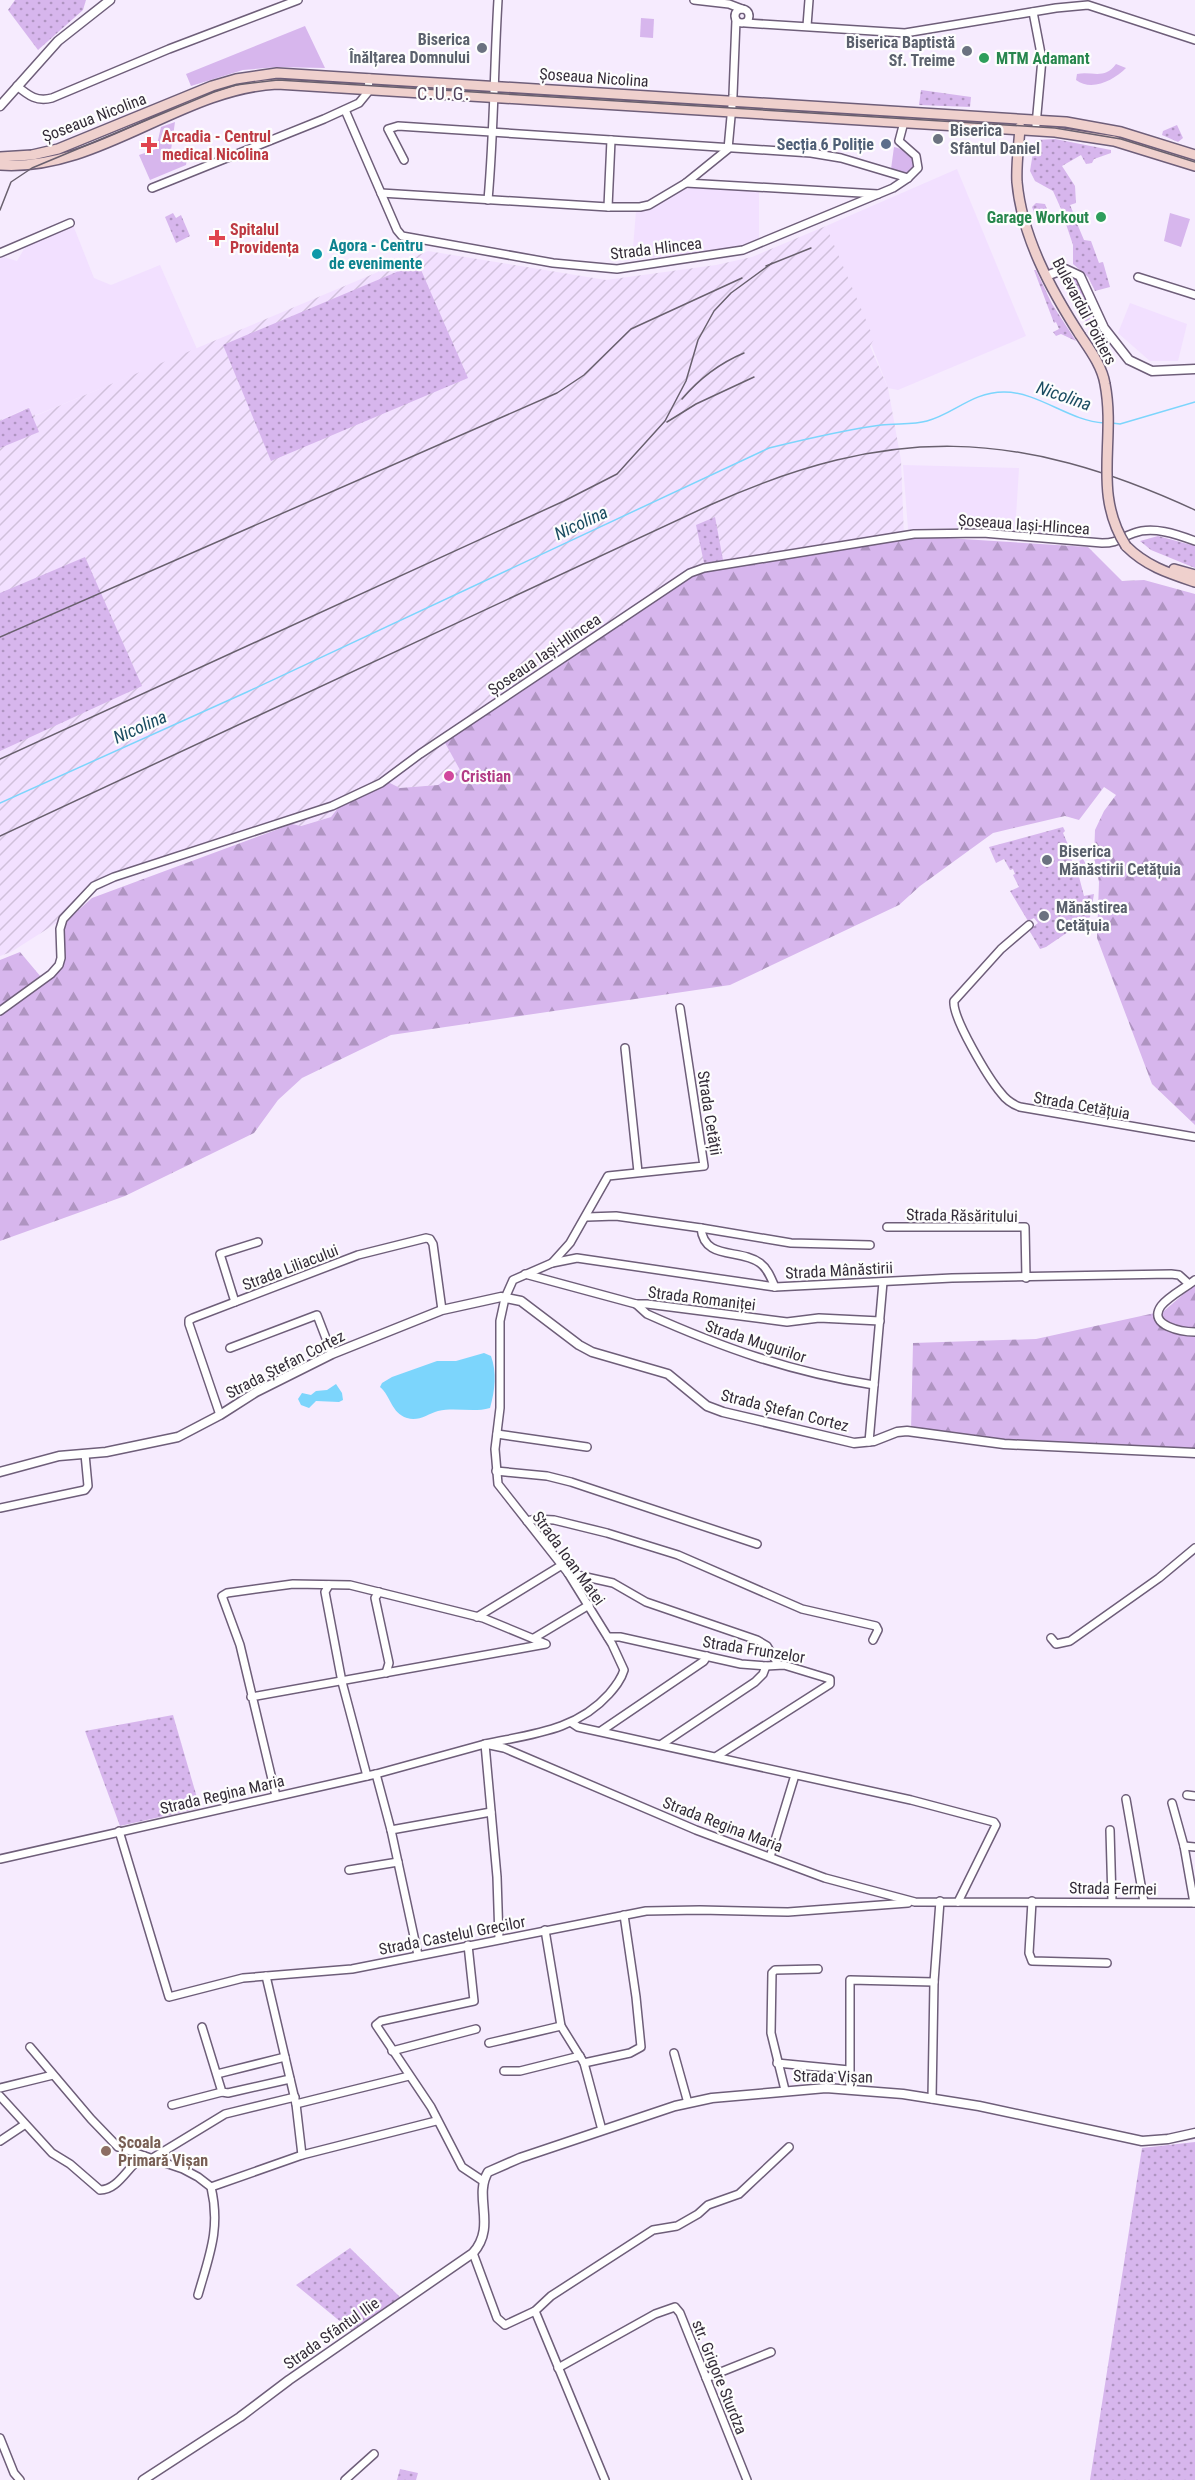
<svg xmlns="http://www.w3.org/2000/svg" width="1195" height="2480" font-family="'Roboto Condensed',sans-serif">
<style>
.built{fill:#f2e0ff}
.industrial{fill:url(#industrial-furrows)}
.grass{fill:url(#grass-dots)}
.forest{fill:url(#forest-firs)}
.green{fill:#d7b6ed}
.water{fill:#7cd5fc}
.lines{fill:none;stroke-linecap:round;stroke-linejoin:round}
.stream{stroke:#7cd5fc;stroke-width:1.5}
.minor-casing{stroke:#6e5e79;stroke-width:10}
.tertiary-casing{stroke:#6e5e79;stroke-width:11}
.secondary-casing{stroke:#6e5e79;stroke-width:12}
.minor{stroke:#fff;stroke-width:7}
.tertiary{stroke:#fff;stroke-width:8}
.secondary{stroke:#efd0cd;stroke-width:9}
.tram{stroke:#69606e;stroke-width:1.5}
.rail{stroke:#69606e;stroke-width:1.5}
.secondary-bridge-casing{stroke:#6e5e79;stroke-width:12;stroke-linecap:butt}
.secondary-bridge{stroke:#efd0cd;stroke-width:9}
.worship-dot{fill:#6b7280;stroke:#fdfdfd;stroke-width:2}
.leisure-dot{fill:#2e9e5b;stroke:#fdfdfd;stroke-width:2}
.service-dot{fill:#5c6f8a;stroke:#fdfdfd;stroke-width:2}
.health-dot{fill:#e0444e;stroke:#fdfdfd;stroke-width:2}
.culture-dot{fill:#0f9aa8;stroke:#fdfdfd;stroke-width:2}
.hotel-dot{fill:#d1479c;stroke:#fdfdfd;stroke-width:2}
.education-dot{fill:#8d6e63;stroke:#fdfdfd;stroke-width:2}
.labels{text-anchor:middle;stroke-width:4.5;stroke-linejoin:round;paint-order:stroke}
.worship-label{font-size:16px;font-weight:bold;fill:#5b616d;stroke:#fdfdfd;text-anchor:start}
.leisure-label{font-size:16px;font-weight:bold;fill:#27864d;stroke:#fdfdfd;text-anchor:start}
.street-label{font-size:16px;fill:#342c38;stroke:#fdfdfd}
.health-label{font-size:16px;font-weight:bold;fill:#be3a42;stroke:#fdfdfd;text-anchor:start}
.service-label{font-size:16px;font-weight:bold;fill:#4e5e75;stroke:#fdfdfd;text-anchor:end}
.culture-label{font-size:16px;font-weight:bold;fill:#0d838f;stroke:#fdfdfd;text-anchor:start}
.hotel-label{font-size:16px;font-weight:bold;fill:#b23c85;stroke:#fdfdfd;text-anchor:start}
.education-label{font-size:16px;font-weight:bold;fill:#785e54;stroke:#fdfdfd;text-anchor:start}
.neighbourhood-label{font-size:18px;letter-spacing:1.5px;fill:#55455f;stroke:#fdfdfd}
.water-label{font-size:18px;font-style:italic;fill:#1a4c61;stroke:#fdfdfd}
</style>
<defs>
<pattern id="industrial-furrows" width="10" height="10" patternUnits="userSpaceOnUse" patternTransform="scale(1.5)"><rect width="10" height="10" fill="#f2e0ff"/><path d="M-1 1l2-2M0 10L10 0M9 11l2-2" fill="none" stroke="#d0c0db"/></pattern>
<pattern id="grass-dots" width="8" height="8" patternUnits="userSpaceOnUse" patternTransform="scale(1.5)"><rect width="8" height="8" fill="#d7b6ed"/><path d="M2 2h.1M6 6h.1" fill="none" stroke="#af94c1" stroke-width="1.8" stroke-linecap="round"/></pattern>
<pattern id="forest-firs" width="22" height="20" patternUnits="userSpaceOnUse" patternTransform="scale(1.5)"><rect width="22" height="20" fill="#d7b6ed"/><path d="M5 1l3.5 6h-7zM16 11l3.5 6h-7z" fill="#af94c1"/></pattern>
</defs>
<rect width="100%" height="100%" fill="#f6ebfe"/>
<g class="built">
<path d="M957,169l69,167 -128,54 -10,-2 -62,-162z"/>
<path d="M686,186l73,5v48l-26,9 -101,12 4,-49 14,-3z"/>
<path d="M73,225l21,53 17,7 49,-20 37,84 -163,67 -4,-9 -30,13v-162l4,-1 13,4 10,-17z"/>
<path d="M1130,303l57,21 -9,37h-28l-32,-28z"/>
<path d="M903,465l116,3 -4,64 -65,-4 -42,1z"/>
</g>
<path class="industrial" d="M826,226l48,113 -4,7 18,42 13,72 3,78 -459,203 15,29 -22,15 -38,3 -12,-6 -50,26 -7,9 -31,9 -8,-2 -170,55 -33,15 -15,18 -63,40 -11,4v-536l31,-13 4,9 393,-165 178,29 110,-15 36,-8z"/>
<g class="grass">
<path d="M15,0h71l-3,10 -45,40 -30,-40z"/>
<path d="M921,90l50,7 -1,10 -51,-2z"/>
<path d="M1177,125l6,13 -5,4 -16,-7 1,-4z"/>
<path d="M1055,139l56,11v3l-17,6 -2,4 -6,1 -5,-9 -19,11 13,20 1,17 -6,2 3,7 -11,-1 -9,-20 -18,-10 -5,-10 5,-31z"/>
<path d="M1036,203l9,1 5,13 -6,7 -4,-2 -4,-4 -4,-11z"/>
<path d="M173,213l3,5 5,-3 9,21 -14,7 -11,-26z"/>
<path d="M1073,214l11,26 7,1 8,22 4,-1 7,25 -15,4 -7,-14 -15,-13v-19l-10,-30z"/>
<path d="M418,263l50,115 -197,83 -48,-116z"/>
<path d="M1034,270h2l16,34 24,37 -15,-7 -5,2 -3,-4 6,-3 -3,-7 -2,1z"/>
<path d="M1072,278l5,1c10,13 16,32 12,48l-23,-40v-5z"/>
<path d="M29,408l10,24 -39,16v-27z"/>
<path d="M715,517l8,43 -19,3 -8,-38z"/>
<path d="M1158,536l37,10v22l-44,-18 -11,-9z"/>
<path d="M85,557l57,129 -142,65v-158z"/>
<path d="M1063,827l2,4 -2,2 10,23 -2,2 2,6 10,-5 4,7 -10,3 7,27 10,-2 -4,23 -44,30 -6,2 -11,-19 9,-7 -4,-5 -6,3 -18,-30 9,-4 -6,-12 2,-1 -2,-5 -3,1 -6,-11 -8,4 -7,-16z"/>
<path d="M173,1715l27,93 -80,18 -35,-95z"/>
<path d="M1195,2142v338h-105l52,-332z"/>
<path d="M350,2248l52,51 -49,33 -57,-47z"/>
<path d="M400,2469l18,4 -2,7h-19z"/>
</g>
<g class="forest">
<path d="M915,536l173,11 34,34 22,-1 51,14v531l-43,-41 -55,-146 2,-56 -5,-24 1,-28 9,-19 12,-16 -12,-8 -25,33 -14,-4 -72,17 -73,53 -21,19 -169,80 -339,50 -89,43 -24,22 -24,33 -129,63 -125,45v-281l20,-8 21,25 21,-10 3,-45 27,-24 200,-74 9,2 30,-9 7,-9 50,-26 12,6 38,-3 22,-15 -16,-29 248,-169z"/>
<path d="M1195,1284v169l-8,2 -276,-24 2,-88 123,-4 128,-28z"/>
</g>
<g class="green">
<path d="M641,18l13,1 -1,19 -13,-1z"/>
<path d="M305,26l20,42 -47,-1 -35,3 -52,16 -5,-12z"/>
<path d="M1116,64l10,4c-12,12 -34,24 -50,12l1,-6c15,-3 28,6 39,-10z"/>
<path d="M175,122l-4,28 17,3 -2,12 -36,15 -11,-25 17,-6 5,-22z"/>
<path d="M894,147c12,3 24,10 19,23l-11,4 -11,-5z"/>
<path d="M1170,213l20,6 -9,28 -17,-6z"/>
</g>
<g class="water">
<path d="M484,1353l7,3c6,16 4,35 -1,52 -17,5 -34,-1 -52,3 -10,3 -20,11 -31,7 -16,-5 -16,-22 -27,-31l2,-4 10,-6 45,-16h19z"/>
<path d="M336,1384l6,9 1,7 -4,2 -23,-1 -7,7 -8,-3 -3,-6 4,-6 9,2 5,-4 11,-1z"/>
</g>
<g class="lines">
<g class="stream">
<path d="M1112,423l8,1 75,-22"/>
<path d="M0,803l247,-111 522,-244c37,-9 74,-18 112,-23 15,-2 32,0 46,-4 27,-7 45,-29 77,-29 35,0 65,29 100,31"/>
</g>
<defs>
<g id="minor">
<path d="M694,0l35,4 13,5"/>
<circle cx="742" cy="16" r="7"/>
<path d="M1033,12l9,47 -6,66"/>
<path d="M746,23l159,10 151,-25 32,-3 107,35"/>
<path d="M807,26l2,-26"/>
<path d="M17,86c12,10 20,16 35,12l117,-49 129,-49"/>
<path d="M345,110l52,120 5,6 151,27 64,6 126,-19 150,-62 15,-10 10,-10 -2,-12 -17,-15 5,-19"/>
<path d="M404,160l-16,-31 10,-3 413,27 30,5 67,20"/>
<path d="M686,183l192,11"/>
<path d="M152,188l172,-69 35,-16 9,-11 1,-14"/>
<path d="M381,193l227,14h32l9,-2 37,-22 42,-34 5,-54 3,-75"/>
<path d="M488,200c6,-67 6,-133 10,-200"/>
<path d="M608,207l3,-67"/>
<path d="M0,253l70,-30"/>
<path d="M1138,277l57,18"/>
<path d="M1029,925l-28,24 -47,52c-2,17 35,78 47,92 5,7 11,11 19,14l175,30"/>
<path d="M0,1011l51,-37 8,-9 2,-7 -1,-29 3,-10 31,-33 20,-9 218,-71 49,-23 39,-29 270,-181 14,-5 210,-34 69,-1 119,10c17,0 17,-5 32,-10 19,-7 42,1 61,8"/>
<path d="M625,1048l13,124"/>
<path d="M587,1217l29,-1 85,12c3,33 39,20 59,35 8,6 11,15 15,24"/>
<path d="M887,1227h138l1,51"/>
<path d="M701,1228l90,15 79,2"/>
<path d="M552,1263l18,-20 38,-67 96,-10 -24,-158"/>
<path d="M525,1274l111,30h11l140,18 32,-4 61,3"/>
<path d="M1195,1280c-10,8 -26,16 -34,26 -14,20 22,26 34,26"/>
<path d="M235,1302l-15,-48 38,-12"/>
<path d="M636,1304l11,10c76,34 144,58 227,71"/>
<path d="M230,1348l87,-33 15,39"/>
<path d="M220,1415l-31,-91v-4l4,-2 165,-63 68,-17 4,1 3,5 9,66"/>
<path d="M497,1434l90,13"/>
<path d="M869,1442l14,-160"/>
<path d="M496,1471l51,5 24,6 186,62"/>
<path d="M0,1508l85,-18 3,-4 -3,-32"/>
<path d="M527,1521l8,-2 19,1 53,13 71,22 124,54 74,17 2,4 -5,10"/>
<path d="M568,1573l45,10 33,19 111,38 10,6 11,18"/>
<path d="M329,1585l-4,7 17,90 25,94"/>
<path d="M379,1592l-4,6 14,65 -3,10"/>
<path d="M477,1617l85,-52"/>
<path d="M608,1637h12l121,27 25,2 18,-1 46,14v5l-113,72"/>
<path d="M534,1638l55,-33"/>
<path d="M1051,1638l5,6 14,-3 89,-63 36,-30"/>
<path d="M251,1697l295,-53 -63,-26 -133,-33 -57,-1 -66,9 -5,3 18,49 36,151"/>
<path d="M572,1723l6,4 333,73 83,22 2,3 -38,77"/>
<path d="M601,1731l103,-70 3,-5"/>
<path d="M662,1744l93,-62 8,-8 3,-8"/>
<path d="M376,1774l15,56 100,-18"/>
<path d="M1187,1795l8,1"/>
<path d="M1126,1799l18,103"/>
<path d="M1172,1803l12,43 10,57"/>
<path d="M391,1830l27,125"/>
<path d="M1110,1830l2,71"/>
<path d="M119,1831l50,166 74,-19 109,-9 294,-58 54,-1 88,2 120,-9"/>
<path d="M1184,1846l11,1"/>
<path d="M770,1857l25,-82"/>
<path d="M0,1859l376,-85 109,-30 19,4 192,82 129,48 90,24 280,1"/>
<path d="M349,1870l49,-8"/>
<path d="M1032,1901l-3,52 3,8 75,2"/>
<path d="M545,1930l16,96 23,37 18,67"/>
<path d="M499,1939l-2,-62 -12,-133c46,-10 91,-13 124,-50 6,-7 12,-14 15,-24l-12,-26 -44,-71 -70,-89 -3,-35 5,-41v-87l5,-23 8,-18 39,-17 25,-5 198,29 177,-9 219,-4 8,1 10,9"/>
<path d="M468,1945l6,56 -93,20 -5,4 55,82 31,60 21,14"/>
<path d="M266,1976l30,128 6,51"/>
<path d="M202,2027l20,65 6,1 62,-14"/>
<path d="M489,2043l72,-17"/>
<path d="M30,2047l61,72 27,28 65,22 15,8 13,10c10,42 -2,69 -13,108"/>
<path d="M392,2051l84,-22"/>
<path d="M674,2053l14,50"/>
<path d="M584,2063l46,-10 11,-6 -5,-50 -12,-82"/>
<path d="M777,2063l72,7"/>
<path d="M504,2071h16l60,-15"/>
<path d="M217,2074l68,-17"/>
<path d="M0,2088l53,-13"/>
<path d="M850,2089v-109l84,2 6,-81"/>
<path d="M785,2090l-14,-57 1,-60 3,-3 43,-1"/>
<path d="M0,2096l52,57 18,11 30,26c19,0 28,-25 44,-34"/>
<path d="M932,2099l2,-117"/>
<path d="M296,2104l113,-28"/>
<path d="M172,2105l50,-13"/>
<path d="M0,2141l24,-16"/>
<path d="M151,2159l74,-45 70,-17"/>
<path d="M211,2187l91,-32 134,-34"/>
<path d="M473,2253l24,65 8,7 30,-14 16,-15 102,-66 24,-4 21,-12 10,-9 31,-11 50,-47"/>
<path d="M535,2311l70,169"/>
<path d="M558,2368l97,-54 20,-7 5,6 67,167"/>
<path d="M706,2378l65,-26"/>
<path d="M0,2438l14,35 6,7"/>
<path d="M345,2480l29,-26"/>
</g>
<g id="tertiary">
<path d="M0,106l58,-65 52,-41"/>
<path d="M1046,276l19,-7 15,7 24,52 25,32 23,11 43,-2"/>
<path d="M0,1472l59,-16 47,-4 72,-15 42,-22 36,-23 76,-38 110,-44 59,-13 20,4 58,44 13,7 76,22 39,32 16,6 131,31 20,-2 23,-9 10,-1 97,13 191,9"/>
<path d="M143,2480l97,-63 49,-37 184,-127c24,-27 0,-56 15,-81l32,-14 155,-52 37,-8 114,-10 77,6 76,12 163,35 26,-2 27,-6"/>
</g>
<g id="secondary">
<path d="M1020,127c-1,18 -4,37 -3,55 5,55 34,108 63,153"/>
<path d="M0,157l32,-2 26,-6 154,-63 24,-7 41,-6 789,49 55,10 74,23"/>
<path d="M0,165c98,7 180,-76 277,-81l778,48 59,9 81,25"/>
<path d="M1126,546c20,20 42,27 69,36"/>
<path d="M1174,569l21,6"/>
</g>
</defs>
<use href="#minor" class="minor-casing"/>
<use href="#tertiary" class="tertiary-casing"/>
<use href="#secondary" class="secondary-casing"/>
<use href="#minor" class="minor"/>
<use href="#tertiary" class="tertiary"/>
<use href="#secondary" class="secondary"/>
<path class="tram" d="M0,210l11,-28 21,-14 182,-76 22,-7 42,-5 777,48 66,11 74,23"/>
<g class="rail">
<path d="M766,266l45,-18"/>
<path d="M682,399c17,-20 38,-36 62,-46"/>
<path d="M667,422l29,-18 58,-27"/>
<path d="M0,637l557,-244 27,-18 47,-46 111,-51"/>
<path d="M0,759l564,-258 53,-27 48,-53 21,-40 12,-41 16,-29 17,-18 41,-30"/>
<path d="M0,836l710,-331c180,-81 307,-77 485,5"/>
</g>
<defs>
<path id="secondary-bridge" d="M1080,335c10,15 22,31 25,49 11,57 -13,109 21,162"/>
</defs>
<use href="#secondary-bridge" class="secondary-bridge-casing"/>
<use href="#secondary-bridge" class="secondary-bridge"/>
</g>
<g class="worship-dot">
<circle cx="482" cy="48" r="6"/>
<circle cx="967" cy="51" r="6"/>
<circle cx="938" cy="139" r="6"/>
<circle cx="1047" cy="860" r="6"/>
<circle cx="1044" cy="916" r="6"/>
</g>
<g class="leisure-dot">
<circle cx="984" cy="58" r="6"/>
<circle cx="1101" cy="217" r="6"/>
</g>
<circle class="service-dot" cx="886" cy="144" r="6"/>
<g class="health-dot">
<path d="M146 136h6v6h6v6h-6v6h-6v-6h-6v-6h6z"/>
<path d="M214 229h6v6h6v6h-6v6h-6v-6h-6v-6h6z"/>
</g>
<circle class="culture-dot" cx="317" cy="254" r="6"/>
<circle class="hotel-dot" cx="449" cy="776" r="6"/>
<circle class="education-dot" cx="106" cy="2151" r="6"/>
<g class="labels">
<g class="worship-label">
<text x="470" y="45" text-anchor="end">Biserica<tspan x="470" dy="18">Înălțarea Domnului</tspan></text>
<text x="955" y="48" text-anchor="end">Biserica Baptistă<tspan x="955" dy="18">Sf. Treime</tspan></text>
<text x="950" y="136">Biserica<tspan x="950" dy="18">Sfântul Daniel</tspan></text>
<text x="1059" y="857">Biserica<tspan x="1059" dy="18">Mănăstirii Cetățuia</tspan></text>
<text x="1056" y="913">Mănăstirea<tspan x="1056" dy="18">Cetățuia</tspan></text>
</g>
<g class="leisure-label">
<text x="996" y="64">MTM Adamant</text>
<text x="1089" y="223" text-anchor="end">Garage Workout</text>
</g>
<g class="street-label">
<text transform="translate(594 77) rotate(4)" y="6">Șoseaua Nicolina</text>
<text transform="translate(94 117) rotate(-21)" y="6">Șoseaua Nicolina</text>
<text transform="translate(656 248) rotate(-7)" y="6">Strada Hlincea</text>
<text transform="translate(1085 311) rotate(62)" y="6">Bulevardul Poitiers</text>
<text transform="translate(1024 524) rotate(4)" y="6">Șoseaua Iași-Hlincea</text>
<text transform="translate(544 654) rotate(-34)" y="6">Șoseaua Iași-Hlincea</text>
<text transform="translate(1082 1105) rotate(10)" y="6">Strada Cetățuia</text>
<text transform="translate(710 1113) rotate(81)" y="6">Strada Cetății</text>
<text transform="translate(962 1215) rotate(1)" y="6">Strada Răsăritului</text>
<text transform="translate(290 1267) rotate(-21)" y="6">Strada Liliacului</text>
<text transform="translate(839 1270) rotate(-3)" y="6">Strada Mânăstirii</text>
<text transform="translate(702 1298) rotate(7)" y="6">Strada Romaniței</text>
<text transform="translate(756 1341) rotate(18)" y="6">Strada Mugurilor</text>
<text transform="translate(285 1364) rotate(-27)" y="6">Strada Ștefan Cortez</text>
<text transform="translate(785 1410) rotate(14)" y="6">Strada Ștefan Cortez</text>
<text transform="translate(569 1558) rotate(54)" y="6">Strada Ioan Matei</text>
<text transform="translate(754 1649) rotate(9)" y="6">Strada Frunzelor</text>
<text transform="translate(222 1794) rotate(-13)" y="6">Strada Regina Maria</text>
<text transform="translate(723 1824) rotate(21)" y="6">Strada Regina Maria</text>
<text transform="translate(1113 1888) rotate(1)" y="6">Strada Fermei</text>
<text transform="translate(452 1935) rotate(-11)" y="6">Strada Castelul Grecilor</text>
<text transform="translate(833 2076) rotate(1)" y="6">Strada Vișan</text>
<text transform="translate(331 2333) rotate(-35)" y="6">Strada Sfântul Ilie</text>
<text transform="translate(720 2377) rotate(68)" y="6">str. Grigore Sturdza</text>
</g>
<g class="health-label">
<text x="162" y="142">Arcadia - Centrul<tspan x="162" dy="18">medical Nicolina</tspan></text>
<text x="230" y="235">Spitalul<tspan x="230" dy="18">Providența</tspan></text>
</g>
<g class="service-label">
<text x="874" y="150">Secția 6 Poliție</text>
</g>
<g class="culture-label">
<text x="329" y="251">Agora - Centru<tspan x="329" dy="18">de evenimente</tspan></text>
</g>
<g class="hotel-label">
<text x="461" y="782">Cristian</text>
</g>
<g class="education-label">
<text x="118" y="2148">Școala<tspan x="118" dy="18">Primară Vișan</tspan></text>
</g>
<g class="neighbourhood-label">
<text x="444" y="100">C.U.G.</text>
</g>
<g class="water-label">
<text transform="translate(1064 396) rotate(19)" y="6">Nicolina</text>
<text transform="translate(581 523) rotate(-25)" y="6">Nicolina</text>
<text transform="translate(140 727) rotate(-24)" y="6">Nicolina</text>
</g>
</g>
</svg>
